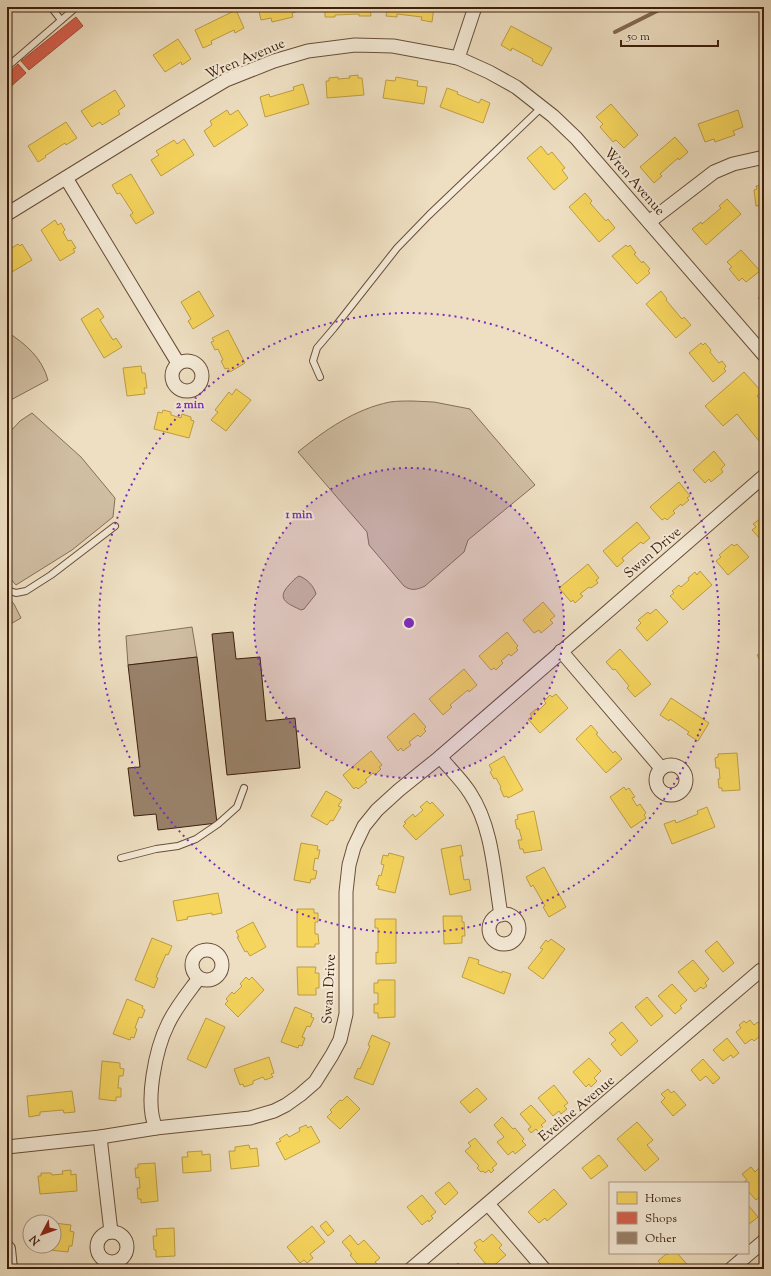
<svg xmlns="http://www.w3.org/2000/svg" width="771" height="1276" font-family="'Sorts Mill Goudy',serif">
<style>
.green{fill:#d0bea3;stroke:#866e58}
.homes{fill:#f6d55c;stroke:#be9e44}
.shops{fill:#d6604d;stroke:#a84c3a}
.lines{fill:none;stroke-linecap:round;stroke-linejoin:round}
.stream{stroke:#836a54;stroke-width:4}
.building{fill:#99826b;stroke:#3d1e0c}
.service-casing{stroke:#694e3a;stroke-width:8}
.minor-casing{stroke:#694e3a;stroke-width:15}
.tertiary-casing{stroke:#694e3a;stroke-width:18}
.service{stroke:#f4ead7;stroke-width:6}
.minor{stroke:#f4ead7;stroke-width:13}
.tertiary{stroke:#f4ead7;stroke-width:16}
.ring{fill:none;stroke:#7b2cbf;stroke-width:2;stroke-dasharray:2 4}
.labels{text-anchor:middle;stroke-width:4;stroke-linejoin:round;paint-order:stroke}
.street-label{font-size:14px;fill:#3d1e0c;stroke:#f4ead7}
.centre{fill:#7b2cbf;stroke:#f4ead7;stroke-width:2}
.ring-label{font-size:12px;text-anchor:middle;font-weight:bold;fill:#7b2cbf;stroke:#f4ead7;stroke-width:4;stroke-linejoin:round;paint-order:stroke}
</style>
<rect width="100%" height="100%" fill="#eedfc2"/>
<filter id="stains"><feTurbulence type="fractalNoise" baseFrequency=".005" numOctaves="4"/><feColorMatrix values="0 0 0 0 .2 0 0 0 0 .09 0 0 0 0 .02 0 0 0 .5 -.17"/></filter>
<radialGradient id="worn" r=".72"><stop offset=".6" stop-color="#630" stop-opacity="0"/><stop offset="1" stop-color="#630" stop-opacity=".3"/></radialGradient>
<g class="green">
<path d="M7,332c19,12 35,26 41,48l-41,22z"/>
<path d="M412,401l22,1 36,7 65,76 -67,55 -4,12 -39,34c-8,4 -14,5 -21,0l-35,-41 -2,-13 -69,-80c27,-22 57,-43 92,-50 7,-1 15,-1 22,-1z"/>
<path d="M32,413l49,44 34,41 -2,19 -41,33 -56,35 -9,-10v-140l13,-14z"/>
<path d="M299,576c7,2 15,10 17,18l-12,15 -3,1c-12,-6 -26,-10 -12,-25 3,-3 6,-7 10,-9z"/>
<path d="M7,596l7,8 7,14 -14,8z"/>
<path d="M192,627l5,30 -69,8 -2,-29z"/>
</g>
<g class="homes">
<path d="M258,7h43v3l-9,3 1,4 -21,5 -1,-4 -10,2z"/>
<path d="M325,7h45l1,9h-12v-2l-24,1v2h-10z"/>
<path d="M388,7h46l-2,15 -11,-2 1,-3 -25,-3v3l-11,-1z"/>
<path d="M236,10l8,18 -9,5 -1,-3 -23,11 1,3 -9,4 -8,-18z"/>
<path d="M511,26l41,22 -10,18 -10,-5 1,-2 -21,-11 -1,3 -10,-6z"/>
<path d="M178,39l13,20 -9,6 -1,-3 -16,10 -12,-17z"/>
<path d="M358,75v3h4l2,17 -37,3 -1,-17h3v-3l9,-1v2l12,-1 -1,-2z"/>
<path d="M396,77l22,4 -1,5 10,1 -3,17 -41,-6 3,-18 9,1z"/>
<path d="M303,84l6,20 -44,13 -5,-20 9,-3 1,3 24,-7 -1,-3z"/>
<path d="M447,88l11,4 -1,2 22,9 2,-4 9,4 -7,20 -43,-16z"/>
<path d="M115,90l10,16 -7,5 2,3 -18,11 -2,-3 -8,5 -11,-16z"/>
<path d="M611,104l27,31 -14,13 -8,-8 -3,2 -13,-15 3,-3 -7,-7z"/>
<path d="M227,110l3,5 8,-5 10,15 -34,22 -10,-16 8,-6 -2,-4z"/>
<path d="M738,110l5,17 -10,4 2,4 -20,7 -1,-3 -9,3 -7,-18z"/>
<path d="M66,122l11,16 -11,7 -1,-2 -20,13 1,1 -8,5 -10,-16z"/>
<path d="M675,137l13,15 -9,8 -1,-2 -18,16 2,2 -8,7 -14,-16z"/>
<path d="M184,139l10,16 -33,21 -10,-16 8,-5 -3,-4 18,-11 3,4z"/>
<path d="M541,146l7,9 4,-3 13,16 -3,2 6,8 -14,12 -27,-32z"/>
<path d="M131,174l23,39 -18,11 -6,-9 3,-2 -13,-20 -3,1 -5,-9z"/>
<path d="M764,185v20l-8,1 -2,-16 3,-1 -1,-3z"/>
<path d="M585,193l7,8 -2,2 16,18 2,-2 7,9 -16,14 -30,-35z"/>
<path d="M727,199l14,15 -35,31 -14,-16 9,-7 1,2 19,-16 -2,-2z"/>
<path d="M55,220l3,5 3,-2 4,7 -2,2 5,9 3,-1 5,8 -3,1 2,3 -15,9 -19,-31z"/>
<path d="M18,244l2,2 2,-2 10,16 -25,15v-21l4,-3 -1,-2z"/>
<path d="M626,245l2,2 2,-2 6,8 -2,1 8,9 1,-2 7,8 -2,2 2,2 -13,11 -25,-28z"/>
<path d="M741,250l19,21 -14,11 -4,-4 -3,3 -10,-12 3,-2 -5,-5z"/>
<path d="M199,291l15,25 -21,13 -5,-8 3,-2 -10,-17z"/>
<path d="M661,291l6,8 -1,1 16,19 2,-2 7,8 -15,13 -30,-34z"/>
<path d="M764,293v15l-5,-6 2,-1 -3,-3z"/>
<path d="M98,308l6,9 -4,3 13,20 3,-2 6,9 -18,11 -23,-39z"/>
<path d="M228,330l17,33 -15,9 -2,-4 -3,1 -4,-8 2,-1 -5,-11 -3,1 -4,-8 3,-1 -2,-3z"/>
<path d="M701,343l2,2 2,-2 6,7 -1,2 9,11 3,-2 4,5 -2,3 2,2 -13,11 -24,-29z"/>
<path d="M141,366l1,7h3l2,15h-3l1,6 -18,2 -4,-28z"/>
<path d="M744,372l18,20 -5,4 7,9v32l-5,4 -22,-27 -14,12 -18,-20z"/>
<path d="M236,389l15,11 -25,31 -15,-11 7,-8 -3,-2 14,-18 3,3z"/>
<path d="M163,410l8,2v3l10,3 1,-4 9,3v3l3,1 -5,17 -35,-9 4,-17 4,1z"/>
<path d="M714,451l11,14 -4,4 2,3 -12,10 -2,-3 -4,4 -12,-13z"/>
<path d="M679,482l11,14 -3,2 2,2 -7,6 -1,-2 -8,7 2,2 -8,7 -2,-2 -3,2 -12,-13z"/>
<path d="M760,519l2,2 2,-2v24l-12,-13 4,-3 -3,-3z"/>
<path d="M637,522l13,16 -7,6 -2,-2 -19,16 2,3 -7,6 -14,-16z"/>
<path d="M732,544l2,2 3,-2 12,13 -21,18 -12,-14 5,-4 -2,-2z"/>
<path d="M588,564l11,14 -3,2 2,3 -7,5 -2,-1 -9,7 3,2 -8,7 -2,-3 -2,2 -12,-14z"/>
<path d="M700,571l12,14 -29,25 -13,-14 4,-3 -2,-2 7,-6 2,2 8,-7 -1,-2 7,-6 2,3z"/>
<path d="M543,602l12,14 -5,4 3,3 -12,10 -2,-3 -5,3 -11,-13z"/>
<path d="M656,609l12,13 -21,19 -11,-13 5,-5 -3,-3 10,-8 2,2z"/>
<path d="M507,632l11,14 -2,2 2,2 -7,6 -2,-2 -8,7 2,2 -7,7 -2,-2 -3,2 -12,-14z"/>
<path d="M620,649l31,35 -16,13 -8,-9 2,-2 -14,-17 -2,1 -7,-8z"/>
<path d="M764,651v18l-7,-14z"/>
<path d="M464,669l13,16 -8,7 -1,-2 -18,15 2,2 -9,8 -14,-16z"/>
<path d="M556,694l12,14 -28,25 -12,-14 4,-2 -2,-3 6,-5 2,2 8,-8 -2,-2 6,-6 2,2z"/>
<path d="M671,698l38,25 -11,18 -11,-7 2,-2 -19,-13 -1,2 -9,-6z"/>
<path d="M414,713l12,14 -2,2 2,2 -6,6 -2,-2 -9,7 2,3 -8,6 -2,-3 -3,3 -11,-14z"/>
<path d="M591,725l7,8 -2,1 17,19 2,-2 7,8 -16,14 -30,-34z"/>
<path d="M371,751l11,14 -3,2 2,2 -6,6 -2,-2 -8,7 2,2 -9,7 -2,-2 -2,2 -11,-14z"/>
<path d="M737,753l3,37 -18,1v-3h-3l-1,-9h2l-1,-11h-3l-1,-10 3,-1v-3z"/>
<path d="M504,756l19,34 -15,8 -1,-2 -3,1 -4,-9 1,-1 -5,-9 -2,1 -4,-7 2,-2 -3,-5z"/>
<path d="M624,787l2,3 3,-2 6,9 -3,1 5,8 3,-2 6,9 -2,2 2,3 -15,10 -21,-31z"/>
<path d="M326,791l16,9 -4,6 3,1 -8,14 -2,-1 -4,5 -16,-9z"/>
<path d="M427,801l3,3 2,-2 12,13 -28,25 -13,-14 3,-3 -2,-1 9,-8 2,3 8,-7 -3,-3z"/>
<path d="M707,807l8,20 -43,17 -8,-20 11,-4 1,3 22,-9 -1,-3z"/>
<path d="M534,811l8,39 -18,3 -1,-4h-3l-2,-9h4l-3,-11h-2l-2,-9 3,-1 -1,-4z"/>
<path d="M301,843l17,3 -1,4h3l-2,9 -3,-1 -2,12 4,1 -2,8h-4l-1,4 -16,-3z"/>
<path d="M461,845l2,11h-3l4,24 5,-1 2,11 -21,5 -9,-46z"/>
<path d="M389,853l15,4 -9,36 -17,-4 1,-3 -3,-1 3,-10 2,1 3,-11 -3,-1 2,-9 5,1z"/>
<path d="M544,867l22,40 -17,10 -6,-10 2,-1 -12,-21 -2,2 -5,-10z"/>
<path d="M218,893l4,20 -10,2v-2l-25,4 1,2 -11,2 -4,-20z"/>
<path d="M297,909h17v4h4v9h-3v12h3l1,10h-4v3h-18z"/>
<path d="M443,916h19v6h2l1,14h-3v7l-18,1z"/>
<path d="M375,919h21v44l-20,1v-12l2,1v-25h-3z"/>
<path d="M253,922l13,25 -16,9 -3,-5 -2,1 -8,-15h2l-3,-6z"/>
<path d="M152,938l20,8 -4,9 -2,-1 -10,23 2,1 -4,10 -19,-8z"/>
<path d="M551,939l14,10 -22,30 -15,-11 15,-19 -3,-1 6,-8 2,2z"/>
<path d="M717,941l17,22 -11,9 -18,-21z"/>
<path d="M469,957l10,3 -1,4 24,9v-2l9,3 -7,20 -42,-17z"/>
<path d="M693,960l16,19 -4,4 2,3 -4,3 -2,-2 -6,5 -17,-20z"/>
<path d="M297,967h19l-1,6h4v15h-3v7h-18z"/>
<path d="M246,977l3,3 3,-3 12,13 -26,27 -13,-13 3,-3 -2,-2 6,-7 2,2 8,-8 -2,-2z"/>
<path d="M378,980h17v37l-17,1v-5h-4v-9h4v-11h-4v-10h4z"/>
<path d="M672,984l15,16 -7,6 2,2 -7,6 -17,-18z"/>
<path d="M647,997l16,19 -12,10 -16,-19z"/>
<path d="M127,999l16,7 -1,2 3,2 -3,8 -3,-1 -4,11 2,1 -3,9 -3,-1 -1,3 -17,-6z"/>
<path d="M295,1007l17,7 -1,3 3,1 -4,9 -3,-1 -5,11 3,1 -3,8 -3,-1 -1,3 -17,-6z"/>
<path d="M764,1010v9l-4,-6z"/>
<path d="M206,1018l19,9 -19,41 -19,-9z"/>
<path d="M750,1020l4,5 4,-3 6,8v3l-10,8 -2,-2 -7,5 -9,-12 5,-4 -2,-3 5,-4 2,2z"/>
<path d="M622,1022l16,19 -17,15 -10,-12 5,-4 -7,-7z"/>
<path d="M372,1035l18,8 -17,42 -19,-7 4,-10 2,1 10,-23 -2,-1z"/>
<path d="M727,1038l12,15 -6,5 -2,-3 -8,6 -10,-11z"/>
<path d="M269,1057l5,16 -3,1 2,3 -8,3 -2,-3 -10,4v3l-9,3 -1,-3 -3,1 -6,-16z"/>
<path d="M589,1058l12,13 -7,7 3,3 -6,6 -2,-3 -3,3 -13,-15z"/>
<path d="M703,1059l17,19 -7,6 -7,-8 -6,5 -9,-11z"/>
<path d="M102,1061l18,2v5l4,1 -1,7h-4l-1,12h3v9h-5v4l-17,-2z"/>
<path d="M554,1085l14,18 -4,3 3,3 -6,5 -2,-3 -6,5 -15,-18z"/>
<path d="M477,1088l10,11 -17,14 -10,-11z"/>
<path d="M668,1089l3,4 3,-2 12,14 -13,11 -12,-14 4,-4 -4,-4z"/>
<path d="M72,1091l3,21 -11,1 -1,-3 -23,2v3l-11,2 -2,-21z"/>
<path d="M347,1096l13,13 -20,20 -13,-12 5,-5 -2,-2 10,-10 2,1z"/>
<path d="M531,1105l15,16 -5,4 2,2 -5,5 -2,-3 -5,4 -3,-4 3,-2 -11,-13z"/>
<path d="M502,1117l11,12 2,-1 9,11 -2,2 4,4 -11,9 -2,-3 -5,4 -11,-13 7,-5 -10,-12z"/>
<path d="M637,1122l16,18 -6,5 12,14 -14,12 -28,-32z"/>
<path d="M306,1125l2,3 3,-2 9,16 -35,18 -9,-17 5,-2 -2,-2 8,-5 2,3 11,-6 -1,-3z"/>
<path d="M475,1138l22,26 -5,4 2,2 -3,3 -2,-3 -4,3 -2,-2 -2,1 -4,-4 2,-2 -14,-15 6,-5 -3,-3z"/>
<path d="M249,1145l1,4 7,-1 2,18 -28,3 -2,-18h6v-4z"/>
<path d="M202,1151v4l8,-1 1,17 -28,2 -1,-16h6l-1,-5z"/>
<path d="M599,1155l9,11 -17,13 -9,-11z"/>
<path d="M155,1163l3,38 -17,2v-4h-3l-1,-11h3l-1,-11 -3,1 -1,-10h3v-4z"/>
<path d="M751,1167l4,5 5,-5 4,4v23l-8,6 -8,-9v-8h-5l4,-3 -5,-6z"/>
<path d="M71,1170v5l5,-1 1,17 -37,3 -2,-18h3v-3h10l1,2 11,-1 -1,-3z"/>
<path d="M449,1182l9,11 -13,12 -10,-12z"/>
<path d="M554,1189l13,15 -20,17 -2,-3 -6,5 -11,-11z"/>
<path d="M422,1195l14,17 -5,4 2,2 -4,4 -1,-2 -6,5 -15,-18z"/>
<path d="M748,1205l10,12 -10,8z"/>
<path d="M326,1221l8,10 -6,5 -8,-10z"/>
<path d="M54,1223l17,2 -1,6 4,1 -2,14h-3l-1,6 -18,-2 1,-4h3z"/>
<path d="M312,1226l13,16 -15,12 3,4 -6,5 -3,-3 -4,3 -13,-16z"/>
<path d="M174,1228l1,28 -19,1v-7h-2l-1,-14h4l-1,-7z"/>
<path d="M492,1234l10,11 -3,3 7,7 -16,14 -16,-19 3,-3 -3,-4 6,-4 3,3z"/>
<path d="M350,1235l8,10 6,-5 16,18 -5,4 2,2 -7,5 -1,-1 -2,1h-5l-12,-14 2,-1 -10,-12z"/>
<path d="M670,1253h7l14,16h-26l-7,-8 8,-7 1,1z"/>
<path d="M458,1263l5,6h-12z"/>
</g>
<g class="shops">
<path d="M76,17l7,9 -54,44 -8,-9z"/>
<path d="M18,64l8,9 -19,17v-16z"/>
</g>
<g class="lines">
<path class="stream" d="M615,32l50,-25"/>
</g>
<g class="building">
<path d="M233,632l3,27 24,-2 6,64 29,-3 5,50 -73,7 -15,-141z"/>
<path d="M197,657l20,166 -59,7 -2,-16 -22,2 -6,-48 12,-1 -12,-102z"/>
</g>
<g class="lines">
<defs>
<g id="service">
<path d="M51,7l10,13"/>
<path d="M7,67l66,-57 -3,-3"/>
<path d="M320,377l-7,-16 4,-13 17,-20 63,-80 32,-33 113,-108"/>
<path d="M7,590l9,3 10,-2 25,-16 64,-49"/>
<path d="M121,858l35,-9 22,-3 18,-7 22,-15 19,-17 7,-19"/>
</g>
<g id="minor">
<path d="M458,58l17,-51"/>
<path d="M66,178l112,185"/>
<path d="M7,214l172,-106 47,-28 48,-19 34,-10 47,-6 38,1 65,12 31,14 27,15 37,29 23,22 188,217"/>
<path d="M649,222l65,-50 19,-8 31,-7"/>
<circle cx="187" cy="376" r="15"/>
<path d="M561,651l100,117"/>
<path d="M440,757c10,12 22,23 30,36 23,35 24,81 31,122"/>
<circle cx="671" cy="780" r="15"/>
<circle cx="504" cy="929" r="15"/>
<circle cx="207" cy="965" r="15"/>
<path d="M156,1128c-12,-25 0,-80 12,-104 8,-17 20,-31 31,-46"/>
<path d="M100,1137l11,95"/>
<path d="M7,1147l93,-10 56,-9 94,-10 24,-7 12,-6 14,-10 15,-13 17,-27 8,-15 6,-26v-122l3,-27 5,-18 10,-21 13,-16 22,-20 41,-33 324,-281"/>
<path d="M488,1204l56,65"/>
<circle cx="112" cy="1247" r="15"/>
<path d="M411,1269l350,-299"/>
<path d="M731,1269l33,-28"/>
</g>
<path id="tertiary" d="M7,1249l2,20"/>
</defs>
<use href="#service" class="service-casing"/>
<use href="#minor" class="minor-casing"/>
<use href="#tertiary" class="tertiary-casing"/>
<use href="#service" class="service"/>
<use href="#minor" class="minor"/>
<use href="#tertiary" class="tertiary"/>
</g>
<circle cx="409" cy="623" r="155" fill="#7b2cbf" fill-opacity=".12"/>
<g class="ring">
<circle cx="409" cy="623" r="155"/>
<circle cx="409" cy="623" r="310"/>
</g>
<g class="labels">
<g class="street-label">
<text transform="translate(245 58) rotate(-23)" y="5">Wren Avenue</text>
<text transform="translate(635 181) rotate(49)" y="5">Wren Avenue</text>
<text transform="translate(652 552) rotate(-41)" y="5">Swan Drive</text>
<text transform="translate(328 989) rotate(-87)" y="5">Swan Drive</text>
<text transform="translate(576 1108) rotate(-40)" y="5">Eveline Avenue</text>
</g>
</g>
<circle cx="409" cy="623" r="6" class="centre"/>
<g class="ring-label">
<text x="190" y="408">2 min</text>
<text x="299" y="518">1 min</text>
</g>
<rect width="771" height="1276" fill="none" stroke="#eedfc2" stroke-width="24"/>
<rect x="8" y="8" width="755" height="1260" fill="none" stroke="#3d1e0c" stroke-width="2"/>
<rect x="12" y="12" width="747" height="1252" fill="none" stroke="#3d1e0c"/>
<rect x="609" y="1182" width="140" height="72" fill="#f4ead7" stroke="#ab9886"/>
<rect x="617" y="1192" width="20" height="12" fill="#f6d55c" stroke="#ab9886"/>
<text x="645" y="1202" font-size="12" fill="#3d1e0c">Homes</text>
<rect x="617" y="1212" width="20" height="12" fill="#d6604d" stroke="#ab9886"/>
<text x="645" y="1222" font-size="12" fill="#3d1e0c">Shops</text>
<rect x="617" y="1232" width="20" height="12" fill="#99826b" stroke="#ab9886"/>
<text x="645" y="1242" font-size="12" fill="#3d1e0c">Other</text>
<g transform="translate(42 1234) rotate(229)"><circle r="19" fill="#f4ead7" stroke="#ab9886"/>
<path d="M0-3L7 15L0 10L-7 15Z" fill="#8f2418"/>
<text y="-6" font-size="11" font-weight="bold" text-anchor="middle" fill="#3d1e0c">N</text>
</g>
<path d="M621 40v6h97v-6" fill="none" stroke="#3d1e0c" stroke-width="2"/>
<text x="627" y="40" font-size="12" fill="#3d1e0c" stroke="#f4ead7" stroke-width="3" paint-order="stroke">50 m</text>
<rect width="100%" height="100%" filter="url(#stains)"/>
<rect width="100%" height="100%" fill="url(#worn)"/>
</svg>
